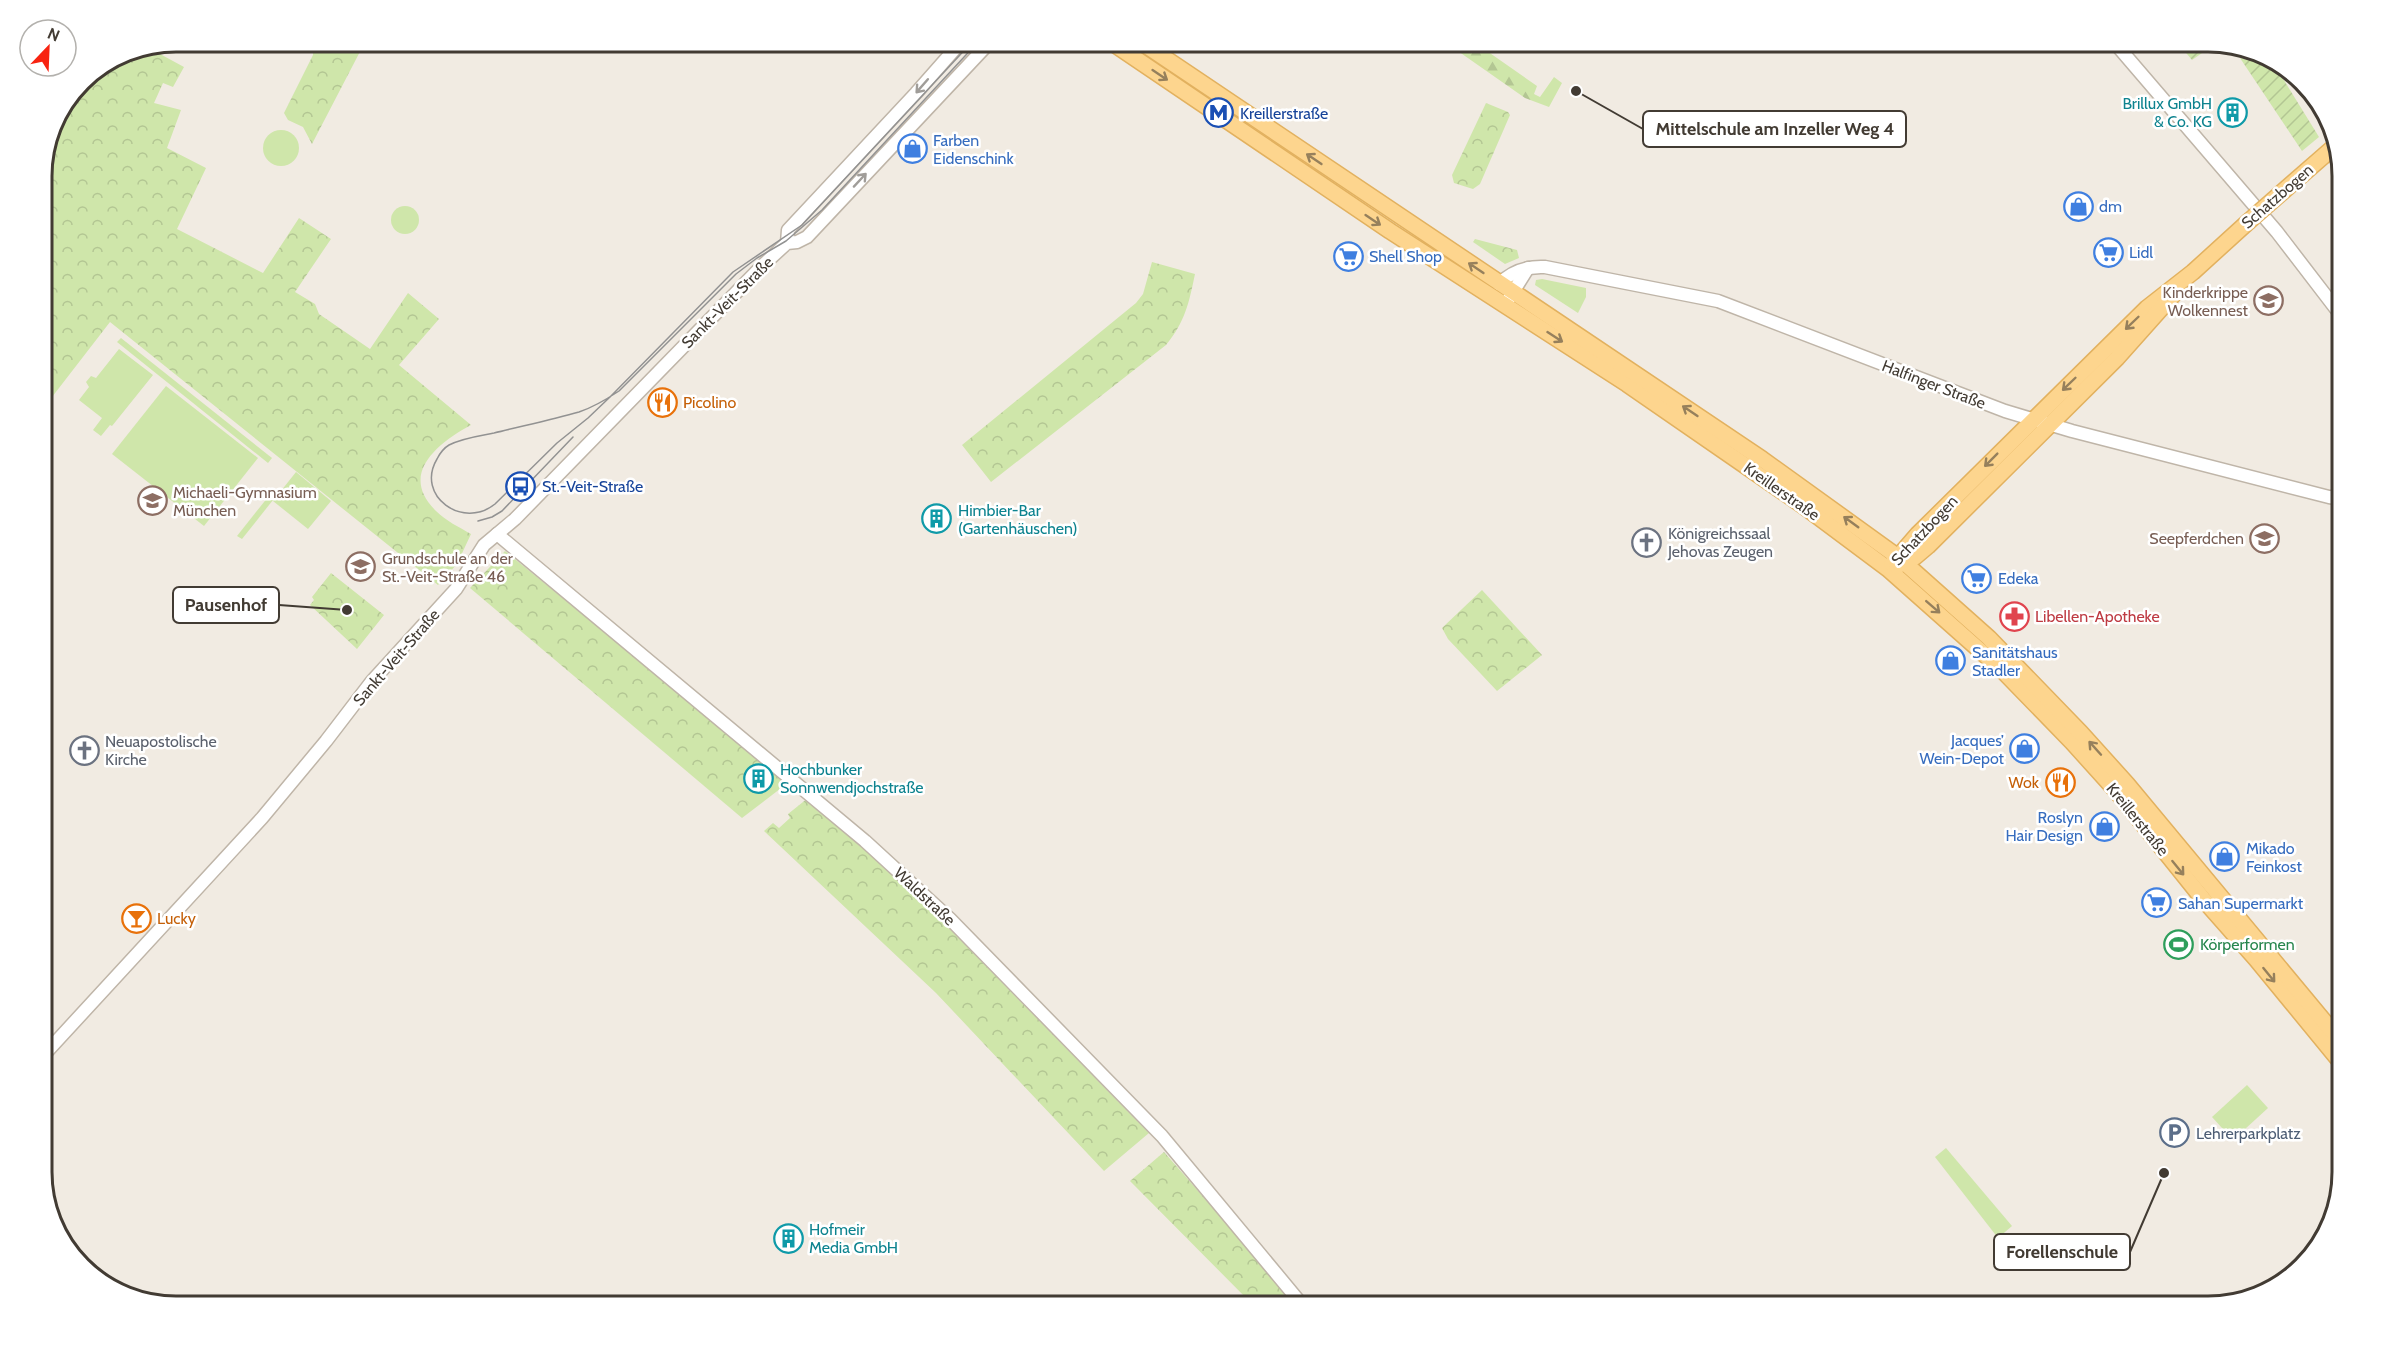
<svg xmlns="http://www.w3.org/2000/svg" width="2385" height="1349" font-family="Cabin,sans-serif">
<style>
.grass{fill:#cfe6aa}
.forest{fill:url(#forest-firs)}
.park{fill:url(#park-crowns)}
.garden{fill:url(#garden-furrows)}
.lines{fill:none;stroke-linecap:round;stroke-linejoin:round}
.minor-casing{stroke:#bfb5a8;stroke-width:15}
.major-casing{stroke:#e2b15f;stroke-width:18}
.minor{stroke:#fff;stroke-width:12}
.major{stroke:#fdd58e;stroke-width:15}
.tram{stroke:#929292;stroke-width:1.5}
.rail-casing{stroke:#929292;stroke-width:5}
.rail{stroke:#fff;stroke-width:3;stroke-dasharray:9;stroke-linecap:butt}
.major-bridge-casing{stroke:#e2b15f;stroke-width:18;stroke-linecap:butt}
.major-bridge{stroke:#fdd58e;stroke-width:15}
.oneway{stroke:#96805c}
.oneway2{stroke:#a09d99}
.labels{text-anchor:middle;stroke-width:5;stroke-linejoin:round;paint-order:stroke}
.culture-label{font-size:16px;fill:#0d838f;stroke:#fff;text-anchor:start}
.transit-label{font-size:16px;fill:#164399;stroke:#fff;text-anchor:start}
.shop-label{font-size:16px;fill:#366cbe;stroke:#fff;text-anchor:start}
.street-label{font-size:16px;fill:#423b33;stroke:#fff}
.education-label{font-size:16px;fill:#785e54;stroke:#fff;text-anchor:end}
.food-label{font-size:16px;fill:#c56008;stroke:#fff;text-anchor:start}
.worship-label{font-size:16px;fill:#5b616d;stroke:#fff;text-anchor:start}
.health-label{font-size:16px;fill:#be3a42;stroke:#fff;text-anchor:start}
.leisure-label{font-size:16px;fill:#27864d;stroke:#fff;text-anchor:start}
.service-label{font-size:16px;fill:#4e5e75;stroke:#fff;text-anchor:start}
.rim{fill:none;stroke:#423b33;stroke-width:3}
.leader{fill:none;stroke:#423b33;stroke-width:2}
.callout-dot{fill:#423b33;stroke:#fff;stroke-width:2}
.callout{fill:#fff;stroke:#423b33;stroke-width:2}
.callout-label{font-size:18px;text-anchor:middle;font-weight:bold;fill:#423b33}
</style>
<defs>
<pattern id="forest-firs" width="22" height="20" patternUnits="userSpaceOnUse" patternTransform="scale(1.5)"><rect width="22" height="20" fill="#cfe6aa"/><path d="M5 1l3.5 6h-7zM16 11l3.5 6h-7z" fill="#b3c693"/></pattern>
<pattern id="park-crowns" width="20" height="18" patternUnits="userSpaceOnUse" patternTransform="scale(1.5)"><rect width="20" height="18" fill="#cfe6aa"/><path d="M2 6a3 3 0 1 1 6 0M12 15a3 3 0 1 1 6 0" fill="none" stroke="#b3c693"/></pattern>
<pattern id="garden-furrows" width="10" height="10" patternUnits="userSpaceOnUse" patternTransform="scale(1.5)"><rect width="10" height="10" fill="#cfe6aa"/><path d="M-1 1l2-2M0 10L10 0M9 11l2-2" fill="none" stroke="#b3c693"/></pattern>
</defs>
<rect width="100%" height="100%" fill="#f1ebe2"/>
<g class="grass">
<circle cx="281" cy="148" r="18"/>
<circle cx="405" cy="220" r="14"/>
<path d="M1542,279l44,9v9l-8,16 -43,-28 1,-5z"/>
<path d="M121,338l151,120 -4,5 -151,-121z"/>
<path d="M119,349l34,26 -41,51 -2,-1 -9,11 -8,-6 9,-12 -23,-18 10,-13 -3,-5 5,-6 5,2z"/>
<path d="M166,386l92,72 -54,68 -92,-72z"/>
<path d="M296,472l35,29 -23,28 -35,-28z"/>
<path d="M268,497l5,3 -31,39 -5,-3z"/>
<path d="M2247,1085l21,23 -35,32 -21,-23z"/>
<path d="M1946,1148l66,78 -14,12 -63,-81z"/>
</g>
<path class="forest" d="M1445,42h29l63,44 -3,8 6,3 14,-20 8,6 -13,24 -24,-9z"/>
<g class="park">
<path d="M316,42h49l-53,102 -9,-17 -15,-7 -4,-7 29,-58v-8z"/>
<path d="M149,48l35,19 -11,20 -10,-4 -9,20 27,7 -14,38 39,20 -29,61 86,44 36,-55 32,21 -36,53 20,12 4,10 51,35 38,-56 31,26 -40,46 72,60c-33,18 -73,49 -35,86 10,10 23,16 35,23l-14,30 -19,21 -328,-263 -68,88v-242l10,-43 30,-44 44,-29z"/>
<path d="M1486,103l22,9 2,3 -30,69 -7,5 -19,-6 -2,-8z"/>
<path d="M1475,239l42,11 2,8 -14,6 -32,-22z"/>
<path d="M1152,262l43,12c-6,29 -10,48 -29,71l-175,137 -29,-37 174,-142 7,-9z"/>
<path d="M505,551l284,231 -47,36 -272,-230z"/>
<path d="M331,573l53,42 -27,34 -47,-44 4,-5 -2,-3z"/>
<path d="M1482,590l60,65 -45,36 -49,-52 -6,-11z"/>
<path d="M808,798l89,79 49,48 203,208 -45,38 -168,-178 -172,-162 9,-8 6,5 11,-10 -2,-4z"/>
<path d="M1164,1152l50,57 8,4 76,94h-43l-125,-126z"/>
</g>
<g class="garden">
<path d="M2177,42l38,2 -23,16z"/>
<path d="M2234,49l37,10 48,78 -17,14z"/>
</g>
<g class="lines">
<defs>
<g id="minor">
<path d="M2114,42l163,190 66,86"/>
<path d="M787,243l1,-13 128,-137 45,-51"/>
<path d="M1499,284c13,-13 28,-18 46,-17l173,34 287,110 67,20 257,66 14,2"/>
<path d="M1505,305l23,-37"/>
<path d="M497,534l368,307 85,78 212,217 142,171"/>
<path d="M42,1057l220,-239 64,-77 46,-60 84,-92 28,-44 31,-26 248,-254 24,-22 10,-1 10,-5 183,-195"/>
</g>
<g id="major">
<path d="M1111,42l279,189 237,153 178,123 83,62 115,102 69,71 46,51 85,106 53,60 87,106"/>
<path d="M1141,42l621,417 136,98 91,81 92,95 46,51 216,260"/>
<path d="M1892,564l26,-30 229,-226 46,-36 55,-50"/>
<path d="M1897,566l18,-9 13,-11 189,-188 57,-64"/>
</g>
</defs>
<use href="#minor" class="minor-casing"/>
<use href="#major" class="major-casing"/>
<use href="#minor" class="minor"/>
<use href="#major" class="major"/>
<g class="tram">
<path d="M972,42l-170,183 -69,47 -123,125 -22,21 -31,25 -62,61c-32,26 -80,-8 -58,-45 3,-6 7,-11 12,-14 13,-7 30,-9 45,-12 28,-7 57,-13 85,-21 15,-5 28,-13 40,-21l117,-117 21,-16 29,-17 36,-31 156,-168"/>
<path d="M478,521l14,-4 10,-6 71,-74"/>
</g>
<defs>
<path id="rail" d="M2311,93l15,24"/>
</defs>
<use href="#rail" class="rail-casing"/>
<use href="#rail" class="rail"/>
<defs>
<path id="major-bridge" d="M2248,222l87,-76"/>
</defs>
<use href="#major-bridge" class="major-bridge-casing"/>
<use href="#major-bridge" class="major-bridge"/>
</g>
<defs><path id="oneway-shaft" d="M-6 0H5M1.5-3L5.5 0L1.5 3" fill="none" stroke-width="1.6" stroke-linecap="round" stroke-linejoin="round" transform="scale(1.5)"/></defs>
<g class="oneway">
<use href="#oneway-shaft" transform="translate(1160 75) rotate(34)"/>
<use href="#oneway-shaft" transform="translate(1314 159) rotate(-146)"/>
<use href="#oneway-shaft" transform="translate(1373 220) rotate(34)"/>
<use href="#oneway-shaft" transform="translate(1476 268) rotate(-146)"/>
<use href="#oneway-shaft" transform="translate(2132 323) rotate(136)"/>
<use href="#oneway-shaft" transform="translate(1555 337) rotate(33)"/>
<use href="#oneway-shaft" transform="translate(2069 384) rotate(136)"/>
<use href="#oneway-shaft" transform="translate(1690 411) rotate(-146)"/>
<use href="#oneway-shaft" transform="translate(1991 460) rotate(135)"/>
<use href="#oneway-shaft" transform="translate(1851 522) rotate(-144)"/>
<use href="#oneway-shaft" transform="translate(1933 607) rotate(41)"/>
<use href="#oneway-shaft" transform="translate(2095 748) rotate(-132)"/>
<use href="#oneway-shaft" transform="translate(2178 868) rotate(51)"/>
<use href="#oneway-shaft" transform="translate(2269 975) rotate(51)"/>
</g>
<g class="oneway2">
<use href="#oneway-shaft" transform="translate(922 86) rotate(131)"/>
<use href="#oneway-shaft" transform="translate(860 180) rotate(-47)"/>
</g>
<defs>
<symbol id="building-ring" viewBox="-11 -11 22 22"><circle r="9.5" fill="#fff" stroke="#0f9aa8" stroke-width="1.5"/><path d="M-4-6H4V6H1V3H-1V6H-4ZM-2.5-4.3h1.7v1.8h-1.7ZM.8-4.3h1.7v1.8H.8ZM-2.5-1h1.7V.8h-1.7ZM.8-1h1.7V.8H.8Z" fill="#0f9aa8"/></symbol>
<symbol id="metro-ring" viewBox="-11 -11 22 22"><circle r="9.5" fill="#fff" stroke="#1a4fb4" stroke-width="1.5"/><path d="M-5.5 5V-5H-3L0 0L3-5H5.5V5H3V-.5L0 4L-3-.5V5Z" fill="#1a4fb4"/></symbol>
<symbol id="shop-ring" viewBox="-11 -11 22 22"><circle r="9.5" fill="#fff" stroke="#3f7fe0" stroke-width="1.5"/><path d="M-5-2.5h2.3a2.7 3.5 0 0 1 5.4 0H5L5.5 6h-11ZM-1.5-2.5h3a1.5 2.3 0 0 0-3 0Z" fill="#3f7fe0"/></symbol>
<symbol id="supermarket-ring" viewBox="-11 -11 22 22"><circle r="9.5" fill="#fff" stroke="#3f7fe0" stroke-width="1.5"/><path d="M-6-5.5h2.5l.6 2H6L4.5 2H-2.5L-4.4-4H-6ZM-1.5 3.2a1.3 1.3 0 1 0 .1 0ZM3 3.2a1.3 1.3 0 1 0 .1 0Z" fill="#3f7fe0"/></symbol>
<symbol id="school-ring" viewBox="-11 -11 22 22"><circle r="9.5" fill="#fff" stroke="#8d6e63" stroke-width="1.5"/><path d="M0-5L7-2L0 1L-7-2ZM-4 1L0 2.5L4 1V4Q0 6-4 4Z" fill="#8d6e63"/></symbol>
<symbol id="restaurant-ring" viewBox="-11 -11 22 22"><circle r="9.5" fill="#fff" stroke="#e8710a" stroke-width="1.5"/><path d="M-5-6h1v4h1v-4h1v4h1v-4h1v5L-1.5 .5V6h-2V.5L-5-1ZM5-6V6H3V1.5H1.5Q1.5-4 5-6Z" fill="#e8710a"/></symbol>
<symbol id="bus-ring" viewBox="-11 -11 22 22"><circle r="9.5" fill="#fff" stroke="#1a4fb4" stroke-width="1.5"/><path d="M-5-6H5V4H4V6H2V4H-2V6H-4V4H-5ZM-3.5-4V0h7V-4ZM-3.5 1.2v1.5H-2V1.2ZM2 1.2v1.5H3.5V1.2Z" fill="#1a4fb4"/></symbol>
<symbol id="church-ring" viewBox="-11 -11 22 22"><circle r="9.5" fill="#fff" stroke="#6b7280" stroke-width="1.5"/><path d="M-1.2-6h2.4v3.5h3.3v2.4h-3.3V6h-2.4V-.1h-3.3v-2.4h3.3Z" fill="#6b7280"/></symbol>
<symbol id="pharmacy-ring" viewBox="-11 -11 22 22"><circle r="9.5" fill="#fff" stroke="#e0444e" stroke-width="1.5"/><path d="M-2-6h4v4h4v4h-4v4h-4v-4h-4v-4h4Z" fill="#e0444e"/></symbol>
<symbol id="bar-ring" viewBox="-11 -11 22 22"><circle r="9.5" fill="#fff" stroke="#e8710a" stroke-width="1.5"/><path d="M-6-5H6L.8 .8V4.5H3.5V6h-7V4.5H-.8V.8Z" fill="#e8710a"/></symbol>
<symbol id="stadium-ring" viewBox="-11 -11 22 22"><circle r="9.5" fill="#fff" stroke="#2e9e5b" stroke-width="1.5"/><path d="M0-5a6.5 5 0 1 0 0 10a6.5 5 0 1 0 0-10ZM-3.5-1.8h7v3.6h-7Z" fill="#2e9e5b"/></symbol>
<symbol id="parking-ring" viewBox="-11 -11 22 22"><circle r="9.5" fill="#fff" stroke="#5c6f8a" stroke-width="1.5"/><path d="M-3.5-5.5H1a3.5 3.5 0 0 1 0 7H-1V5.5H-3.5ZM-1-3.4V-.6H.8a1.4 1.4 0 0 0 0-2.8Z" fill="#5c6f8a"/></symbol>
</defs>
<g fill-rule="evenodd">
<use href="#building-ring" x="2216" y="96" width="33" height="33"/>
<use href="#metro-ring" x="1202" y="96" width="33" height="33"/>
<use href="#shop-ring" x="896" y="132" width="33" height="33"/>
<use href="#shop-ring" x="2062" y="190" width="33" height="33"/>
<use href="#supermarket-ring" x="2092" y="236" width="33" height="33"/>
<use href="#supermarket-ring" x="1332" y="240" width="33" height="33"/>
<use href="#school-ring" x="2252" y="284" width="33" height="33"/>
<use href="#restaurant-ring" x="646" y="386" width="33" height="33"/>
<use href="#bus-ring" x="504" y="470" width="33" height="33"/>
<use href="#school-ring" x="136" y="484" width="33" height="33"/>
<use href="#building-ring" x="920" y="502" width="33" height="33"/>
<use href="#school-ring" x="2248" y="522" width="33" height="33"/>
<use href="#church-ring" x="1630" y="526" width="33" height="33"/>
<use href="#school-ring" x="344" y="550" width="33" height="33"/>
<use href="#supermarket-ring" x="1960" y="562" width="33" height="33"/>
<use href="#pharmacy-ring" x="1998" y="600" width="33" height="33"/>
<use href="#shop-ring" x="1934" y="644" width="33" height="33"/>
<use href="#shop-ring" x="2008" y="732" width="33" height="33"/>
<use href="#church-ring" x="68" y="734" width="33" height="33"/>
<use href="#building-ring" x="742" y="762" width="33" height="33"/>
<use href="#restaurant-ring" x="2044" y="766" width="33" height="33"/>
<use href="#shop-ring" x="2088" y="810" width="33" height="33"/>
<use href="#shop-ring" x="2208" y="840" width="33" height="33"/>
<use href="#supermarket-ring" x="2140" y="886" width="33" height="33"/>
<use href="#bar-ring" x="120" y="902" width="33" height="33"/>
<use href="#stadium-ring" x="2162" y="928" width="33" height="33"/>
<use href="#parking-ring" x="2158" y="1116" width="33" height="33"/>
<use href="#building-ring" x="772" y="1222" width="33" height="33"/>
</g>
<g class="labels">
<g class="culture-label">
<text x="2212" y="109" text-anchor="end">Brillux GmbH<tspan x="2212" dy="18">&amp; Co. KG</tspan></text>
<text x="958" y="516">Himbier-Bar<tspan x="958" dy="18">(Gartenhäuschen)</tspan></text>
<text x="780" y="775">Hochbunker<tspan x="780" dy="18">Sonnwendjochstraße</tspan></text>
<text x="809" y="1235">Hofmeir<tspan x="809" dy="18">Media GmbH</tspan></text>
</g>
<g class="transit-label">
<text x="1240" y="119">Kreillerstraße</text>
<text x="542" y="492">St.-Veit-Straße</text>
</g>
<g class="shop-label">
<text x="933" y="146">Farben<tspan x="933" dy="18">Eidenschink</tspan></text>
<text x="2099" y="212">dm</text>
<text x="2129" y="258">Lidl</text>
<text x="1369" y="262">Shell Shop</text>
<text x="1998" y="584">Edeka</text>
<text x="1972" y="658">Sanitätshaus<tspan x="1972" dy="18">Stadler</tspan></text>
<text x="2004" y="746" text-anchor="end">Jacques’<tspan x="2004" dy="18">Wein-Depot</tspan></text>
<text x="2083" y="823" text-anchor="end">Roslyn<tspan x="2083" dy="18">Hair Design</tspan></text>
<text x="2246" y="854">Mikado<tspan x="2246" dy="18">Feinkost</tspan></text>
<text x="2178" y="909">Sahan Supermarkt</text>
</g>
<g class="street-label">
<text transform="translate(2277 196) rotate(-41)" y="6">Schatzbogen</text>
<text transform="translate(727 302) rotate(-45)" y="6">Sankt-Veit-Straße</text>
<text transform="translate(1934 384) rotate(21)" y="6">Halfinger Straße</text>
<text transform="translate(1782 491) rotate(35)" y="6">Kreillerstraße</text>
<text transform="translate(1924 530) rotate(-47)" y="6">Schatzbogen</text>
<text transform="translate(396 657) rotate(-49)" y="6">Sankt-Veit-Straße</text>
<text transform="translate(2138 819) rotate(51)" y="6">Kreillerstraße</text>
<text transform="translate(925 896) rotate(43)" y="6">Waldstraße</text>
</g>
<g class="education-label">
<text x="2248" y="298">Kinderkrippe<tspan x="2248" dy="18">Wolkennest</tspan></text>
<text x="173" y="498" text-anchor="start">Michaeli-Gymnasium<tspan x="173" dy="18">München</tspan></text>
<text x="2244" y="544">Seepferdchen</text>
<text x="382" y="564" text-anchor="start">Grundschule an der<tspan x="382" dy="18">St.-Veit-Straße 46</tspan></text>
</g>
<g class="food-label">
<text x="683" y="408">Picolino</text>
<text x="2039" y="788" text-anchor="end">Wok</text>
<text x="157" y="924">Lucky</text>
</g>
<g class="worship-label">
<text x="1668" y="539">Königreichssaal<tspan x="1668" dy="18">Jehovas Zeugen</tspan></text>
<text x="105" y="747">Neuapostolische<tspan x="105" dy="18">Kirche</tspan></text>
</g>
<g class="health-label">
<text x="2035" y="622">Libellen-Apotheke</text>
</g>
<g class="leisure-label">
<text x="2200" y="950">Körperformen</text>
</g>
<g class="service-label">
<text x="2196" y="1139">Lehrerparkplatz</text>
</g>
</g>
<path d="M0 0H2385V1349H0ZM176 52H2208A124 124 0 0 1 2332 176V1172A124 124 0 0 1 2208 1296H176A124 124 0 0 1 52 1172V176A124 124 0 0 1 176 52Z" fill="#fff" fill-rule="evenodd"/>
<path class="rim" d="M176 52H2208A124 124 0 0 1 2332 176V1172A124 124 0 0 1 2208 1296H176A124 124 0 0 1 52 1172V176A124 124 0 0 1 176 52Z"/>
<path class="leader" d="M1576 91L1643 129M347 610L279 605M2164 1173L2130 1252"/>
<g class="callout-dot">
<circle cx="1576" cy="91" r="6"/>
<circle cx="347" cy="610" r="6"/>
<circle cx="2164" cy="1173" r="6"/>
</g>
<g class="callout">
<rect x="1643" y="111" width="263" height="36" rx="6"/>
<rect x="173" y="587" width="106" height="36" rx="6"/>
<rect x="1994" y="1234" width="136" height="36" rx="6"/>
</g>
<g class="callout-label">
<text x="1775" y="135">Mittelschule am Inzeller Weg 4</text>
<text x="226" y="611">Pausenhof</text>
<text x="2062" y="1258">Forellenschule</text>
</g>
<g transform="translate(48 48) rotate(23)"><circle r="28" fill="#ffffff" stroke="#b3b1ad" stroke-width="1.5"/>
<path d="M0-4.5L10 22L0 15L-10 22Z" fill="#f82311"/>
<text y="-9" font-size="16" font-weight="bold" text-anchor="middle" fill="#423b33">N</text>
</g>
</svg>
